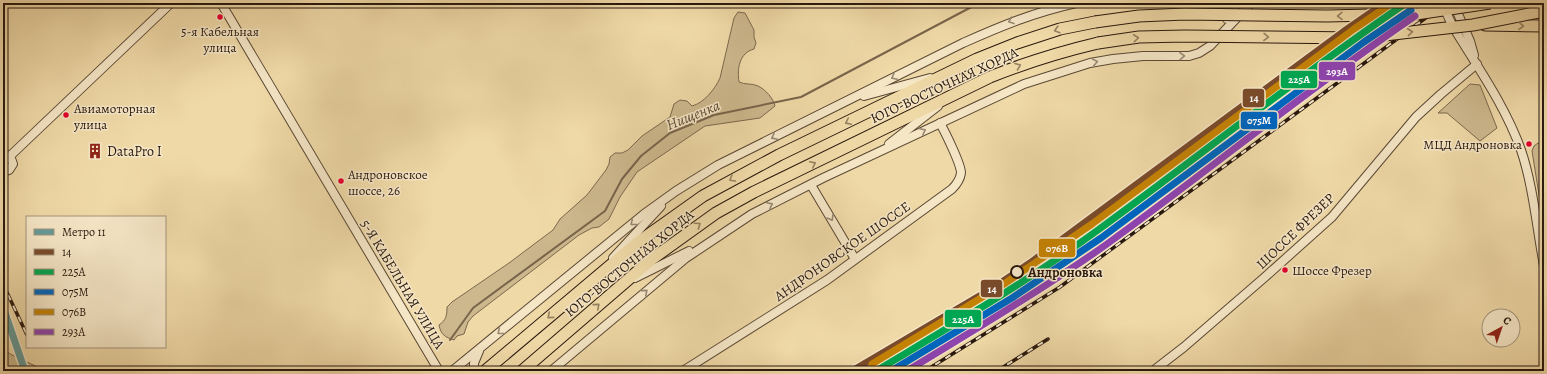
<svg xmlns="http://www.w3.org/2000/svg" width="1547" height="374" font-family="Alegreya,serif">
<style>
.green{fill:#cdb88d;stroke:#7b684e}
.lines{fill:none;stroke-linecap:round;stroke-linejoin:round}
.stream{stroke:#78644b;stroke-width:2}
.minor-casing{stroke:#5a4834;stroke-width:10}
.major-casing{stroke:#29180e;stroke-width:13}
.minor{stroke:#f5e6c6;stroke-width:8}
.major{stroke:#efd9a7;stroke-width:11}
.rail-casing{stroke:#29180e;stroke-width:3.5}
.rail{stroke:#f5e6c6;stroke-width:2;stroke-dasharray:6;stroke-linecap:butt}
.minor-bridge-casing{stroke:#5a4834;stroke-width:10;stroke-linecap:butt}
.major-bridge-casing{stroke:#29180e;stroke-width:13;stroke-linecap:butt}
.minor-bridge{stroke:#f5e6c6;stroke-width:8}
.major-bridge{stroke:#efd9a7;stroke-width:11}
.rail-1-casing{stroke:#f5e6c6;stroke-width:10}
.rail-2-casing{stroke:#f5e6c6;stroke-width:10}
.rail-3-casing{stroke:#f5e6c6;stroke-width:10}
.rail-4-casing{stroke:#f5e6c6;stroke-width:10}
.rail-5-casing{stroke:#f5e6c6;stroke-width:10}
.rail-1{stroke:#7a4b2a;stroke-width:7}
.rail-2{stroke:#00a651;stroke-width:7}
.rail-3{stroke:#0065bd;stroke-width:7}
.rail-4{stroke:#c48204;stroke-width:7}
.rail-5{stroke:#8e44ad;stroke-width:7}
.metro-1-casing{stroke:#f5e6c6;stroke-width:10}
.metro-1{stroke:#649b9a;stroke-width:7}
.oneway{stroke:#968262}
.oneway2{stroke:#998973}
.bus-dot{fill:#e4002b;stroke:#f5e6c6;stroke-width:1.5}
.stop-dot{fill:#f5e6c6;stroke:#29180e;stroke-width:2}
.labels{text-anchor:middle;stroke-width:3;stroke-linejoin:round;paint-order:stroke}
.bus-label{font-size:13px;fill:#29180e;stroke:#f5e6c6;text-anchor:start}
.street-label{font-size:14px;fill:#29180e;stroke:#f5e6c6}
.poi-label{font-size:14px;fill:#29180e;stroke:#f5e6c6;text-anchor:start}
.stop-label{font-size:14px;font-weight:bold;fill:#29180e;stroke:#f5e6c6;text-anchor:start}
.water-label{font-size:15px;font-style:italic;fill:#5d4b36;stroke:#f5e6c6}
.line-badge{stroke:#f5e6c6;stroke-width:1.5}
.badge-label{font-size:11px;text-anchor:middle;font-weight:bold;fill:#fff}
</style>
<rect width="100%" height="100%" fill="#efd9a7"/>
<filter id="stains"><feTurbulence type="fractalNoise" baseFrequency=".005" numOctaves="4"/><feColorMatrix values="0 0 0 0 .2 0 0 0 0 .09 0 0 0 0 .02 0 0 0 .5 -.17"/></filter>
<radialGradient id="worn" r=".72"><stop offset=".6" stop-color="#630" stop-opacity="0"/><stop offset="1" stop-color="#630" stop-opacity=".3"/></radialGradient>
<g class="green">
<path d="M738,12l7,1 9,17v7l2,6 -2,6c-15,4 -17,20 -15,33 6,3 13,1 19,4 8,4 15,12 17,20l-15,12 -55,8 -68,46 -17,25 -11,22 -10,8 -7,1 -13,7 -106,81 -5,6 -4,12 -7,2 -3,4c-9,-3 -13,-5 -15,-15 7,-5 8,-9 8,-18l5,-5 57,-39 44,-33 7,-11 27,-24 19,-25 3,-6 1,-7 5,-4h7l6,-3 14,-14 28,-19 4,-13 6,-4 7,1 5,5c12,-3 23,-17 28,-28l14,-60z"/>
<path d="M1470,84l10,1 17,43 -17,13 -33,-28h-9z"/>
<path d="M1538,143l6,4v79l-12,-75 2,-5z"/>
<path d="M3,347l7,7 36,17h-35l-8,-8z"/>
</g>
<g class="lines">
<path class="stream" d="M450,340l23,-32 132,-97 17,-32 19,-23 29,-23 44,-18 87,-18 178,-94"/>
<defs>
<g id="minor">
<path d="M221,3l218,368"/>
<path d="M1221,3l5,8 1,8"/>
<path d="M1454,5l16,36 4,14"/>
<path d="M1452,25c24,40 53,80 69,125 12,35 16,79 23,116"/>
<path d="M864,96l66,-18"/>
<path d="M889,144l49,-38"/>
<path d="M3,154l7,2 3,8 -4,6 -6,2"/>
<path d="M10,156l161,-153"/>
<path d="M811,185l44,74"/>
<path d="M613,258l48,-52"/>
<path d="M635,278l54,-27"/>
<path d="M452,371l192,-157 32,-23 42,-26 245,-122c38,-17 72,-31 113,-40"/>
<path d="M474,371v-8l5,-12"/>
<path d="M551,371l135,-113 66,-44 71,-36 201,-94 66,-21 23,-4 30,-3h46l10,-3 11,-7 41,-43"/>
<path d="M683,371l144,-91 125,-91c5,-5 8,-9 9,-16 0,-9 -16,-41 -21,-50"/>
<path d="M1153,371l31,-24 81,-70 67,-60 84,-100 25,-23 36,-30"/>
</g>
<g id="major">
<path d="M1485,25l59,1"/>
<path d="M485,371l152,-128 66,-47 76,-41 198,-96 40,-16 43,-14 35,-7"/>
<path d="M522,371l130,-112 64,-46 38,-21 236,-115c35,-14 70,-25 108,-34"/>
</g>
</defs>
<use href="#minor" class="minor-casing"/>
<use href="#major" class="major-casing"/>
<use href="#minor" class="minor"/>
<use href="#major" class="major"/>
<defs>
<g id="rail">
<path d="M3,284l24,51"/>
<path d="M901,371c52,-29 103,-60 152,-93 71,-48 139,-102 207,-153 56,-42 107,-88 167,-122"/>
<path d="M925,371l135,-84 386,-284"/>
<path d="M997,371l51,-32"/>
<path d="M1016,371l5,-3"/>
</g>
</defs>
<use href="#rail" class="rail-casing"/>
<use href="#rail" class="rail"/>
<defs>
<path id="minor-bridge" d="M1442,3l10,22"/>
<g id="major-bridge">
<path d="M1095,22l44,-6 46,-2 142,2 89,-2 74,-11"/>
<path d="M1098,43l41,-6 46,-1 173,2 115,-13 71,-14"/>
</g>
</defs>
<use href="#minor-bridge" class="minor-bridge-casing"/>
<use href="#major-bridge" class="major-bridge-casing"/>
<use href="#minor-bridge" class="minor-bridge"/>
<use href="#major-bridge" class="major-bridge"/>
<defs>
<path id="rail-1" d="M852,371l141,-83 37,-25 313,-231 42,-29"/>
<path id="rail-2" d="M876,371c75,-45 151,-89 222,-141 103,-75 202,-155 308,-227"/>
<path id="rail-3" d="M891,371l121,-73 89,-60 263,-196 47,-32"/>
<path id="rail-4" d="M872,364l132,-80 88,-60 262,-195 38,-26"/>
<path id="rail-5" d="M907,371c67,-41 135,-81 200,-127 104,-75 202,-156 308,-228"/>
</defs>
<use href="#rail-1" class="rail-1-casing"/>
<use href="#rail-2" class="rail-2-casing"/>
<use href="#rail-3" class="rail-3-casing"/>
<use href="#rail-4" class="rail-4-casing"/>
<use href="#rail-5" class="rail-5-casing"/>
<use href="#rail-1" class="rail-1"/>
<use href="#rail-2" class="rail-2"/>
<use href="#rail-3" class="rail-3"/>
<use href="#rail-4" class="rail-4"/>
<use href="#rail-5" class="rail-5"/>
<defs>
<path id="metro-1" d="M3,307l22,64"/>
</defs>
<use href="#metro-1" class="metro-1-casing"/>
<use href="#metro-1" class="metro-1"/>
</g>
<defs><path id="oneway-chevron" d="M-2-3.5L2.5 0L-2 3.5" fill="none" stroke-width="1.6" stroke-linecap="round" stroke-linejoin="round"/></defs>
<g class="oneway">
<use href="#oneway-chevron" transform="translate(1340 16) rotate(179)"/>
<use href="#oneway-chevron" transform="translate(1521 26) rotate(1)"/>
<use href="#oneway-chevron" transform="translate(1057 30) rotate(164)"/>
<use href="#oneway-chevron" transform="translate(1410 32) rotate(-6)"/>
<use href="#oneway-chevron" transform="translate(1266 37) rotate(1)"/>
<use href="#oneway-chevron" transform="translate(1136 38) rotate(-6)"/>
<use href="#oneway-chevron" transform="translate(1018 66) rotate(-21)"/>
<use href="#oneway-chevron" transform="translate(848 122) rotate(154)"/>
<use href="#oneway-chevron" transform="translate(813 164) rotate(-26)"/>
<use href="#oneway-chevron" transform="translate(732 179) rotate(150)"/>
<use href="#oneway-chevron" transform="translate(698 225) rotate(-35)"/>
<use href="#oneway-chevron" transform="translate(597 306) rotate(-41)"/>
<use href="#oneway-chevron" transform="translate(550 316) rotate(140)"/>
</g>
<g class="oneway2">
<use href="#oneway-chevron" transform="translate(1011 21) rotate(160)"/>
<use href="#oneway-chevron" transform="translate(1182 56) rotate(-2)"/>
<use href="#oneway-chevron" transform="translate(1095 62) rotate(-11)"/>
<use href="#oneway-chevron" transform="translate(894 77) rotate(153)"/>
<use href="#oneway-chevron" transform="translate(923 131) rotate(-26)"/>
<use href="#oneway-chevron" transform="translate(774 137) rotate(153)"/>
<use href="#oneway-chevron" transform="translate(770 205) rotate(-26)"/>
<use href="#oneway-chevron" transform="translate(831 218) rotate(59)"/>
<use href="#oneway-chevron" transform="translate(633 223) rotate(141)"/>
<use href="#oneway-chevron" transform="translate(645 292) rotate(-40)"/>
<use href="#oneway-chevron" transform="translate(500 332) rotate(141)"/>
</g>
<defs>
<symbol id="building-bare" viewBox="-9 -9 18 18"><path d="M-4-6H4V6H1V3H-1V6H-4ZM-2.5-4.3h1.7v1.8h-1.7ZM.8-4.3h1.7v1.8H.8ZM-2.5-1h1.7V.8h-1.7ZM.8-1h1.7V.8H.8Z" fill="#8f2418" stroke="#f5e6c6" stroke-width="2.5" paint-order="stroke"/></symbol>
</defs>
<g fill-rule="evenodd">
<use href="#building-bare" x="84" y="140" width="22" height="22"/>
</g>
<g class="bus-dot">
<circle cx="220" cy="17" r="3.5"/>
<circle cx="66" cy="115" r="3.5"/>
<circle cx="1529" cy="144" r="3.5"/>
<circle cx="341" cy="181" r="3.5"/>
<circle cx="1285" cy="270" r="3.5"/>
</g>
<circle class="stop-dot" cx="1017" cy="272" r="6"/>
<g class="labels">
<g class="bus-label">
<text x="220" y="36" text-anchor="middle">5-я Кабельная<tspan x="220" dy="16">улица</tspan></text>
<text x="74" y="113">Авиамоторная<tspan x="74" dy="16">улица</tspan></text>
<text x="1522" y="149" text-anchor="end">МЦД Андроновка</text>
<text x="348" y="179">Андроновское<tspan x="348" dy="16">шоссе, 26</tspan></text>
<text x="1292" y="275">Шоссе Фрезер</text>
</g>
<g class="street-label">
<text transform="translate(944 85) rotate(-25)" y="5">ЮГО-ВОСТОЧНАЯ ХОРДА</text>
<text transform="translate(1295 231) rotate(-44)" y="5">ШОССЕ ФРЕЗЕР</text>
<text transform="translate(842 251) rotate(-35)" y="5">АНДРОНОВСКОЕ ШОССЕ</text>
<text transform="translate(629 263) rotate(-39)" y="5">ЮГО-ВОСТОЧНАЯ ХОРДА</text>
<text transform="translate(403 284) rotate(59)" y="5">5-Я КАБЕЛЬНАЯ УЛИЦА</text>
</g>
<g class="poi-label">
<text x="107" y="156">DataPro I</text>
</g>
<g class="stop-label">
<text x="1028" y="277">Андроновка</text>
</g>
<g class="water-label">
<text transform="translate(693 115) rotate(-22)" y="5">Нищенка</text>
</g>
</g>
<g class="line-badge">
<rect x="1318" y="61" width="38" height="20" rx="4" fill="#8e44ad"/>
<rect x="1280" y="70" width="38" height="19" rx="4" fill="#00a651"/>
<rect x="1242" y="88" width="23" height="20" rx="4" fill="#7a4b2a"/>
<rect x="1240" y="111" width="38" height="19" rx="4" fill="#0065bd"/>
<rect x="1038" y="238" width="38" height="20" rx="4" fill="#c48204"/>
<rect x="980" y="279" width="23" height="19" rx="4" fill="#7a4b2a"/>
<rect x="944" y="309" width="38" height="19" rx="4" fill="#00a651"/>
</g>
<g class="badge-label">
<text x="1337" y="75">293А</text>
<text x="1299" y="83">225А</text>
<text x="1254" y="102">14</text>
<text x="1259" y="124">075М</text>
<text x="1057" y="252">076В</text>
<text x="992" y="293">14</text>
<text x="963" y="323">225А</text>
</g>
<rect width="1547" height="374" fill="none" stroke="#efd9a7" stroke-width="16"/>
<rect x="4" y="4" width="1539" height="366" fill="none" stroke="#29180e" stroke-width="2"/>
<rect x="8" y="8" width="1531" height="358" fill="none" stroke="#29180e"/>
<rect x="26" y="216" width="140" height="132" fill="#f5e6c6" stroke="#a3947c"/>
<rect x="34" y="229" width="20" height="6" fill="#649b9a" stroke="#a3947c"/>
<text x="62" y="236" font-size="12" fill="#29180e">Метро 11</text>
<rect x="34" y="249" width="20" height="6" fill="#7a4b2a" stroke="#a3947c"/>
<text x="62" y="256" font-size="12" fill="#29180e">14</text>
<rect x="34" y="269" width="20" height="6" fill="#00a651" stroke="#a3947c"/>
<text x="62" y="276" font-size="12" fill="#29180e">225А</text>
<rect x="34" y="289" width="20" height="6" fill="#0065bd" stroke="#a3947c"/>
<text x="62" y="296" font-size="12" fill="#29180e">075М</text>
<rect x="34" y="309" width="20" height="6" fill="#c48204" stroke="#a3947c"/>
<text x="62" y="316" font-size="12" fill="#29180e">076В</text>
<rect x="34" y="329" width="20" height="6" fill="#8e44ad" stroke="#a3947c"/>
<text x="62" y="336" font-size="12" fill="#29180e">293А</text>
<g transform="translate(1501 328) rotate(40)"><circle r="19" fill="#f5e6c6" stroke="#a3947c"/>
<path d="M0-3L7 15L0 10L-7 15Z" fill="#8f2418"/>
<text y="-6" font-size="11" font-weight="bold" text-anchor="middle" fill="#29180e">С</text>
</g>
<rect width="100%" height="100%" filter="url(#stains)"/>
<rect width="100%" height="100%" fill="url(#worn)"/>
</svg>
